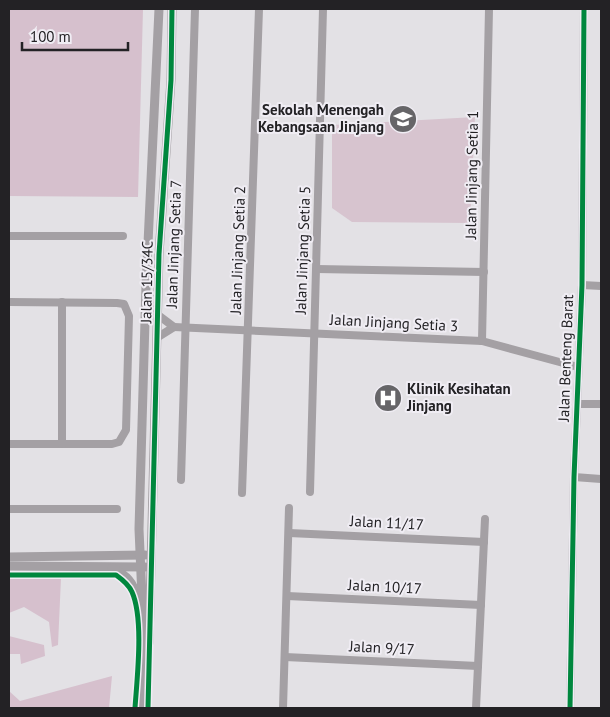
<svg xmlns="http://www.w3.org/2000/svg" width="610" height="717" font-family="'PT Sans',sans-serif">
<style>
.green{fill:#d7c4cf}
.forest{fill:#d6c0cd}
.lines{fill:none;stroke-linecap:round;stroke-linejoin:round}
.minor{stroke:#a4a0a4;stroke-width:8}
.tertiary{stroke:#a4a0a4;stroke-width:9}
.cycleway-casing{stroke:#f0edf4;stroke-width:8}
.cycleway{stroke:#00873e;stroke-width:5}
.labels{text-anchor:middle;stroke-width:4;stroke-linejoin:round;paint-order:stroke}
.poi-label{font-size:15px;font-weight:bold;fill:#232225;stroke:#f0edf4;text-anchor:end}
.street-label{font-size:15px;fill:#232225;stroke:#f0edf4}
</style>
<rect width="100%" height="100%" fill="#e3e1e5"/>
<path class="green" d="M475,117l-5,106 -118,-1 -20,-14v-83z"/>
<g class="forest">
<path d="M9,9h134l-5,188 -129,-1z"/>
<path d="M61,578l-3,67 -6,2 -3,-25 -25,-15 -15,6v-34z"/>
<path d="M9,636l35,9 1,11 -24,8 -1,-10h-11z"/>
<path d="M112,676l-3,32h-100v-17l11,10z"/>
</g>
<g class="lines">
<g class="minor">
<path d="M9,236h114"/>
<path d="M317,269l167,3"/>
<path d="M582,285l19,1"/>
<path d="M9,302l108,1 7,1 5,12 -3,114 -7,12 -7,2h-103"/>
<path d="M62,302v142"/>
<path d="M158,315l16,12 -16,10"/>
<path d="M174,327l308,14 96,26"/>
<path d="M482,341l7,-332"/>
<path d="M577,404h24"/>
<path d="M574,477l27,2"/>
<path d="M181,480l14,-471"/>
<path d="M310,492l13,-483"/>
<path d="M242,493l17,-484"/>
<path d="M9,509h108"/>
<path d="M289,533l195,9"/>
<path d="M287,596l194,9"/>
<path d="M285,657l193,9"/>
<path d="M283,708l6,-200"/>
<path d="M476,708l9,-189"/>
<path d="M570,708l4,-231 8,-192 2,-276"/>
</g>
<g class="tertiary">
<path d="M9,557l136,-2"/>
<path d="M9,566l136,1"/>
<path d="M112,568c15,8 21,13 25,30"/>
<path d="M149,643l10,-389 12,-174 1,-71"/>
<path d="M142,708l2,-65 -5,-114 7,-243 13,-277"/>
</g>
<defs>
<g id="cycleway">
<path d="M9,575h107c7,5 13,10 16,17 12,27 5,86 3,116"/>
<path d="M148,708l11,-454 12,-174 1,-71"/>
<path d="M570,708l4,-231 8,-192 2,-276"/>
</g>
</defs>
<use href="#cycleway" class="cycleway-casing"/>
<use href="#cycleway" class="cycleway"/>
</g>
<defs>
<symbol id="school-disc" viewBox="-11 -11 22 22"><circle r="9.5" fill="#666568" stroke="#f0edf4"/><path d="M0-5L7-2L0 1L-7-2ZM-4 1L0 2.5L4 1V4Q0 6-4 4Z" fill="#fff"/></symbol>
<symbol id="hospital-disc" viewBox="-11 -11 22 22"><circle r="9.5" fill="#666568" stroke="#f0edf4"/><path d="M-5-5h3v3.5h4V-5h3V5h-3V1.5h-4V5h-3Z" fill="#fff"/></symbol>
</defs>
<g fill-rule="evenodd">
<use href="#school-disc" x="387" y="103" width="32" height="32"/>
<use href="#hospital-disc" x="372" y="382" width="32" height="32"/>
</g>
<g class="labels">
<g class="poi-label">
<text x="384" y="115">Sekolah Menengah<tspan x="384" dy="17">Kebangsaan Jinjang</tspan></text>
<text x="407" y="394" text-anchor="start">Klinik Kesihatan<tspan x="407" dy="17">Jinjang</tspan></text>
</g>
<g class="street-label">
<text transform="translate(472 175) rotate(-89)" y="5">Jalan Jinjang Setia 1</text>
<text transform="translate(174 244) rotate(-88)" y="5">Jalan Jinjang Setia 7</text>
<text transform="translate(238 250) rotate(-88)" y="5">Jalan Jinjang Setia 2</text>
<text transform="translate(303 250) rotate(-88)" y="5">Jalan Jinjang Setia 5</text>
<text transform="translate(147 282) rotate(-89)" y="5">Jalan 15/34C</text>
<text transform="translate(394 323) rotate(3)" y="5">Jalan Jinjang Setia 3</text>
<text transform="translate(566 358) rotate(-88)" y="5">Jalan Benteng Barat</text>
<text transform="translate(387 523) rotate(3)" y="5">Jalan 11/17</text>
<text transform="translate(385 587) rotate(3)" y="5">Jalan 10/17</text>
<text transform="translate(382 648) rotate(3)" y="5">Jalan 9/17</text>
</g>
</g>
<rect width="610" height="717" fill="none" stroke="#232225" stroke-width="20"/>
<path d="M22 42v8h106v-8" fill="none" stroke="#232225" stroke-width="2.5"/>
<text x="30" y="42" font-size="15" fill="#232225" stroke="#f0edf4" stroke-width="4" paint-order="stroke">100 m</text>
</svg>
